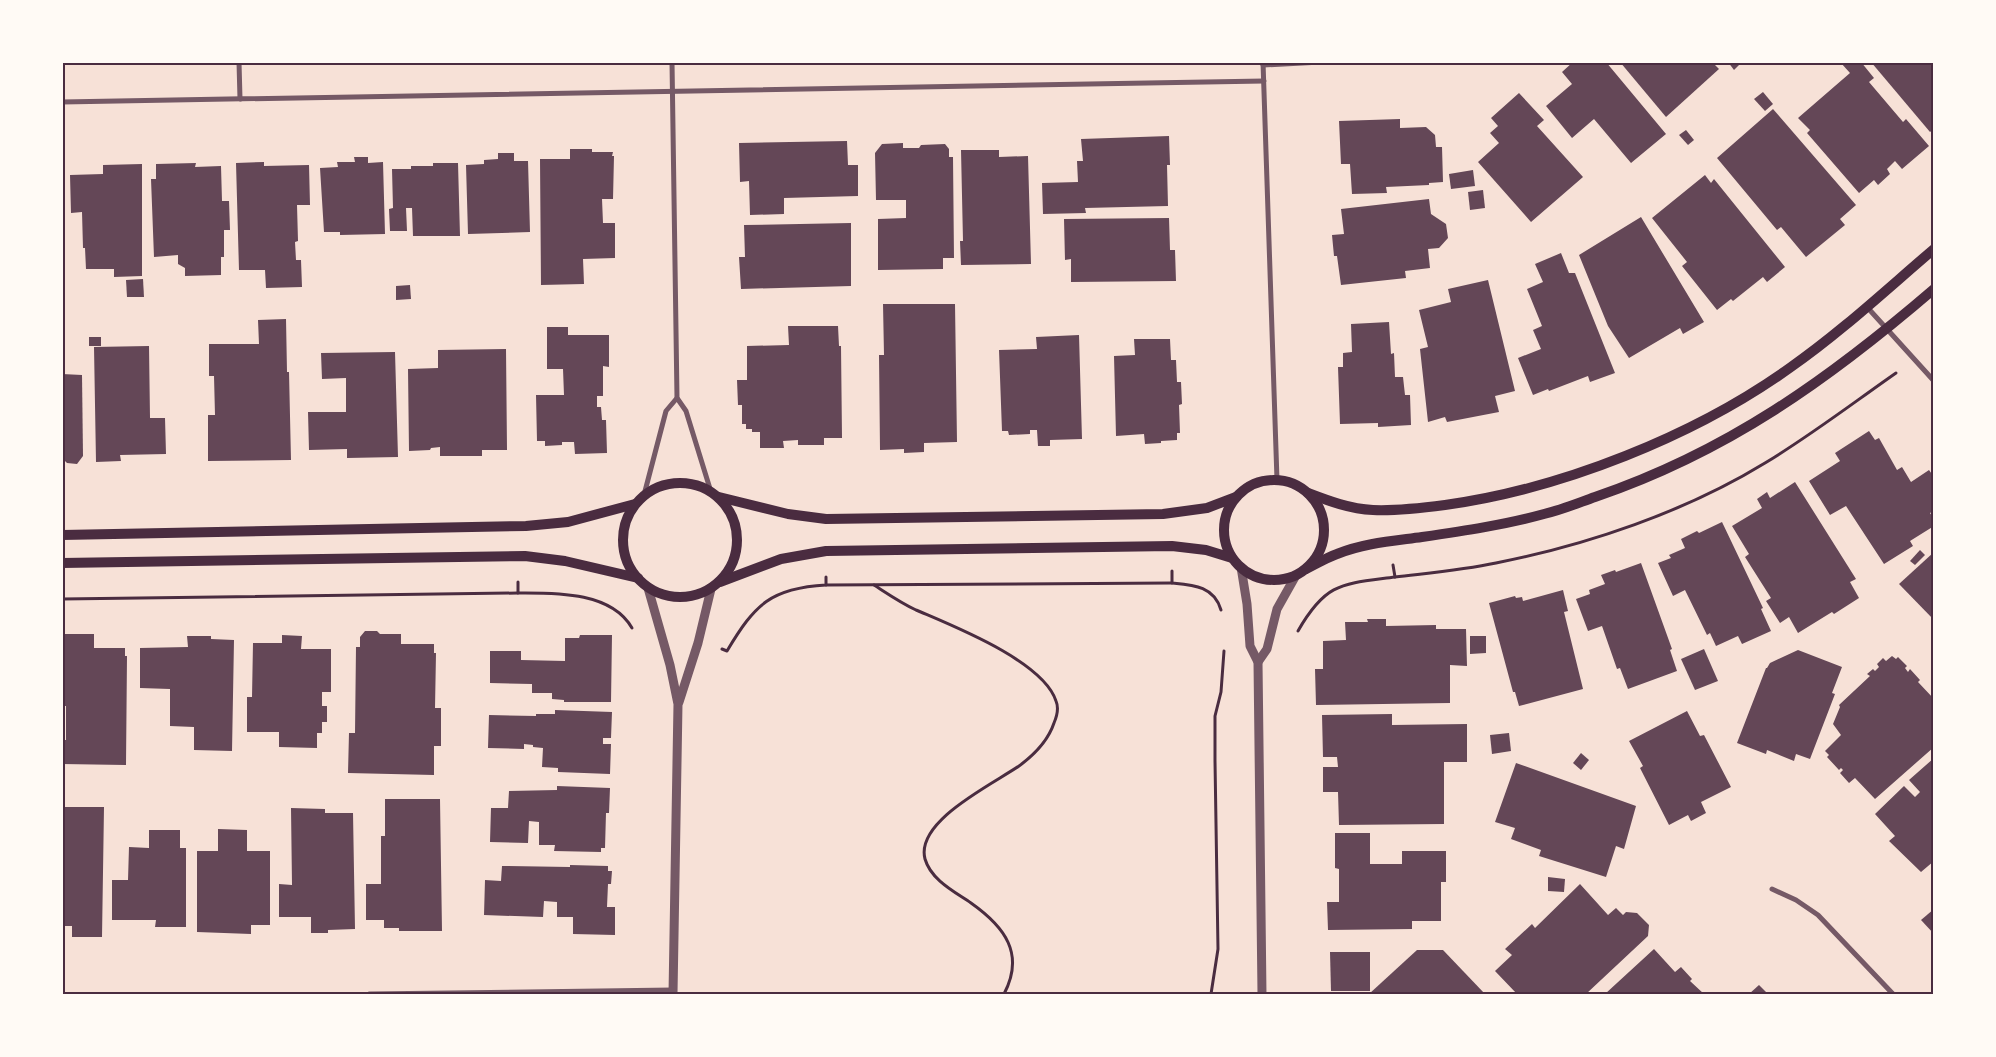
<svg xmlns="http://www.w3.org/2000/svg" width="1996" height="1057" font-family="'Fira Sans',sans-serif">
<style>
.building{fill:#644757}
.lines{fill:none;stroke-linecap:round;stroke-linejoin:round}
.path{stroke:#4a2c40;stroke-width:3}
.minor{stroke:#755966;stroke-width:5}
.tertiary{stroke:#755966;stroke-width:9}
.secondary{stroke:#4a2c40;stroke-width:10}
.neatline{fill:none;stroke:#4a2c40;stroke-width:2}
</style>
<rect width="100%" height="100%" fill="#f7e1d7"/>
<g class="building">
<path d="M1573,62h33l60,72 -35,29 -37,-44 -22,19 -26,-32 26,-22 -10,-12z"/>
<path d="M1620,62h92l7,7 -53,48z"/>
<path d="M1728,62h14l-8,8z"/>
<path d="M1842,62h19l13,16 -5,4 34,40 3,-3 23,27 -27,23 -7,-8 -8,8 3,5 -12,11 -4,-5 -15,13 -52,-60 3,-3 -12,-12 52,-45 -9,-10z"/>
<path d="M1871,62h63v67l-4,3z"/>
<path d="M1763,92l10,12 -8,7 -11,-12z"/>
<path d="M1519,93l25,27 -7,6 46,51 -52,45 -53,-60 21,-19 -9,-10 8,-7 -7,-8z"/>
<path d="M1773,109l83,96 -16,14 5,6 -39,32 -25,-30 -4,3 -60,-72z"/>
<path d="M1400,119v9l26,-1 9,8 1,12h6l1,35 -14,1v2l-43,2 1,6 -35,1 -2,-30h-9l-2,-43z"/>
<path d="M1686,130l8,10 -6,5 -9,-10z"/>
<path d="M1169,136l1,29h-3l1,41 -83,2 1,5 -43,1 -1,-31 36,-1 -1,-21h6l-2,-22z"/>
<path d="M847,141l1,24h10v31l-74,2v16l-34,1 -1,-34 -9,1 -1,-39z"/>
<path d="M903,143v5h16l2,-3 24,-1 4,5v8h4l1,101h-11v11l-65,1v-51l28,-1v-18h-30l-1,-47 7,-9z"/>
<path d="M570,149h22v3h21l-1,4h2l-1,43h-11l1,24h12v35l-32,1 1,25 -43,1 -1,-126h30z"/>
<path d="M961,150h38v7l29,-1 3,108 -70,1 -1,-24h3z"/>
<path d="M498,153h16v8h14l2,71 -62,2 -2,-69 18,-1v-4l14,-1z"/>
<path d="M354,157h14v6l15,-1 2,72 -45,1v-3h-16l-4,-64 18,-1 -1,-5h18z"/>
<path d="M264,162v4l45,-1 1,40h-13l1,36 -3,1 1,18h5l1,27 -36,1 -1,-18h-26l-3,-107z"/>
<path d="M196,163l-1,4 26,-1 1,35h7l1,29h-6v27h-3v18l-36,1v-8l-7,-4v-9l-24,2 -3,-78h5v-15z"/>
<path d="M433,163h25l2,73h-47l-1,-28h-6l1,23h-17l-1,-22 4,-1 -1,-39h19v-3h22z"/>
<path d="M142,164v112l-28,1v-8h-28l-1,-21h-2l-1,-36 -11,1 -1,-38 33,-1v-9z"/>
<path d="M1473,170l2,16 -24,3 -2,-15z"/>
<path d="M1705,175l6,8 3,-4 71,88 -18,15 -4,-5 -30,24 -2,-2 -14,11 -35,-44 5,-4 -35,-44z"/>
<path d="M1483,190l2,18 -15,2 -2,-18z"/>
<path d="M1429,199l2,15 15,10 2,14 -9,10 -11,1 2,19 -25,3 1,7 -65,7 -4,-29h-3l-2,-21 12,-1 -3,-25z"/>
<path d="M1641,217l63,105 -21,12 -3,-6 -51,30 -21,-32 -29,-71z"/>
<path d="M1169,218l1,32h5l1,31 -105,1v-23l-6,1 -1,-41z"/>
<path d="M851,223v63l-110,3 -2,-32h6l-1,-32z"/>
<path d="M1561,253l8,20h6l40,100 -25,9 -2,-6 -39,15 -1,-2 -15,6 -15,-37 23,-9 -8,-19 9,-4 -15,-37 16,-7 -8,-18z"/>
<path d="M143,279l1,18h-17l-1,-17z"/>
<path d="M1488,280l27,111 -20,5 4,16 -52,10 -2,-5 -17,5 -8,-73 8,-2 -9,-37 32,-8 -3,-13z"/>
<path d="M410,285l1,14 -15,1v-14z"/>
<path d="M883,304h72l2,138 -33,1v9l-20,1v-4l-24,1 -1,-95h5z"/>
<path d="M286,319l1,53h2l2,88 -83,1v-46h7l-1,-39h-5v-32h50l-1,-24z"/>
<path d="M1389,322l2,32 3,-1 1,24h8l2,18h5l1,30 -33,2v-4l-38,1 -2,-57h5v-14l9,-1 -1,-28z"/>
<path d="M788,326h50l1,20h2l1,92h-18v7h-26v-5l-15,1 1,7h-24v-16h-8v-3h-6v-5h-4v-19h-4l-1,-25h10v-34l42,-1z"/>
<path d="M547,327h21v8h41v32l-6,-1v30h-6v11h4l1,13h4l1,33 -32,1 -1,-12h-12v3l-17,1v-5h-8l-1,-46h28l-1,-26h-16z"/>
<path d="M1079,335l3,104 -32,1v6h-12l-1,-16h-7v4l-21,1 -1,-4h-6l-3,-81 38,-1 -1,-12z"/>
<rect x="89" y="337" width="12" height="9"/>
<path d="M1134,339h36l1,21h5l1,22h4l1,22 -3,1 1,28h-3v7l-16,1v2l-16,1 -1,-10 -28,2 -2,-80 21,-1z"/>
<path d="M149,346l1,72h15l1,36 -46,1 1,6 -25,1 -2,-115z"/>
<path d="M506,349l1,101h-25v6h-42v-9l-9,1 -1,2 -21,1 -1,-82 30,-1v-18z"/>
<path d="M395,352l3,105 -51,1v-9l-38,1 -1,-38h38v-34l-24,1 -1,-26z"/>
<path d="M62,374l20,1 1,81 -6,8 -10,-1 -5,-5z"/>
<path d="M1869,431l6,9 4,-2 18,32 5,-3 9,15 18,-12 5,7v34l-4,2 4,6v7l-24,15 3,5 -29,18 -38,-58 -16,9 -21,-34 31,-20 -5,-8z"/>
<path d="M1795,482l61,97 -6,3 9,16 -25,16 -2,-2 -34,21 -9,-16 -9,6 -14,-22 5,-3 -26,-41 4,-3 -17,-28 30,-18 -5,-9 10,-7 3,6z"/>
<path d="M1722,522l41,86 -2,1 10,22 -29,13 -4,-8 -22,10 -6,-13 -3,2 -22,-45 -12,6 -15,-33 13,-5 -2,-3 16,-7 -4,-9 16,-8 2,2z"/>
<path d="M1920,550l5,5 -10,10 -5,-4z"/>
<path d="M1934,552v68l-35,-36z"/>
<path d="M1641,563l31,86 -2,1 7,21 -49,18 -8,-21 -3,1 -15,-43 -14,5 -12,-32 14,-5 -1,-4 16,-6 -4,-9 14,-5 1,2z"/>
<path d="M1563,590l5,21 -4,1 19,77 -64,17 -4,-14h-2l-24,-89 26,-7 1,2 6,-1 1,4z"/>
<path d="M1367,619h19v7l50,-1v4h30l1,37 -17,-1v38l-134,2 -1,-36h8v-28l23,-1 -1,-18h23z"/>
<path d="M365,631h12l3,3h21v10h33v9h2l-1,55h6v38h-7v29l-86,-2 1,-40h6l1,-86h4v-10z"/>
<path d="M62,634h32v14h31v8h2l-1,109 -64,-1v-24h4v-34h-4z"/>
<path d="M282,635l20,1 -1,13h30v43h-9v14h5v16h-5v11h-5v15l-38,-1v-15h-32v-35h5l1,-54h29z"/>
<path d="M580,635h32l-1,67h-47v-2l-12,-1v-6h-20v-9l-42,-1v-32h31v9l44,1v-23h14z"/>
<path d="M187,636h24v3l23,1 -2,111 -38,-1v-23l-24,-1v-37l-30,-1v-40l48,-1z"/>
<path d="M1470,636h16v17l-16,1z"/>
<path d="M1704,649l14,32 -23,9 -14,-31z"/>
<path d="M1798,650l44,17 -10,26 3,1 -25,65 -14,-5 -2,7 -27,-11 -1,4 -29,-11 29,-75h1l3,-5z"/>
<path d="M1892,656l4,3 2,-2 9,9 -2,2 3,4 2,-3 10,11 -2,2 16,17 -2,13 2,2v33l-59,52 -20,-21 -6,5 -9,-10 3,-3 -2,-2 -2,2 -12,-13 2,-2 -4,-4 16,-16 -8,-11 7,-17 -1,-2 31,-29 -3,-2 6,-5 2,2 4,-4 -2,-3 6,-6 3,3z"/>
<path d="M555,710l57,2 -1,26h-8v6h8l-1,30 -52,-2v-4l-16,-1 1,-19 -10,-1v-2l-9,-1v5l-36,-1 1,-33 47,1v-2h19z"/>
<path d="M1687,711l13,25 4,-1 27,52 -30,15 5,11 -15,8 -3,-6 -19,10 -29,-57 3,-2 -14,-25z"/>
<path d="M1392,714v11l75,-1v38h-23v62l-105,1 -1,-33h-15v-25h15l-1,-10h-14l-1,-42z"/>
<path d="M1509,733l2,18 -19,3 -2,-19z"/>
<path d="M1581,753l8,7 -8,10 -8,-7z"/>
<path d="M1934,758v103l-13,11 -32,-31 6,-5 -20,-22 29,-28 11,11 5,-5 -11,-12z"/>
<path d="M1516,763l120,43 -12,43 -8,-3 -10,31 -67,-21 2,-6 -30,-11 4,-11 -20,-6z"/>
<path d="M557,786l53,2 -1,25h-3l-1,35h-4v4l-47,-1 1,-6h-16v-23l-10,-1 -1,22 -38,-1 1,-34h17l1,-17 48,-1z"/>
<path d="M385,799h55l2,132h-43v-3h-15v-8h-18v-36h15v-48h4z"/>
<path d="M62,807h42l-2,130h-30v-11h-10z"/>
<path d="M291,808l34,1v4h28l2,116 -27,1v3h-17v-16h-32v-33l13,1z"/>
<path d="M218,829l29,1v21h23v74h-19v9l-54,-2v-81h21z"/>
<path d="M149,830h31v18h6v79h-31l1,-7h-44v-40h16l1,-33 20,1z"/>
<path d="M1335,833h35v31h32v-13h44v31h-5v39h-29v8l-84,1 -1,-28h12v-33l-4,-1z"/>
<path d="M570,865l38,1v5h4l-1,13h-3l-1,23h8v28l-42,-1v-17h-16v-15l-13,-1 -1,16 -59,-2 1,-35 16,1 1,-15 68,1z"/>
<path d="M1548,877l17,2 -1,13 -16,-1z"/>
<path d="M1580,884l28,31 8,-7 7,7 3,-3 11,1 12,12 -1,11 -62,58h-69l-22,-23 17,-16 -7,-6 27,-25 3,4z"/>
<path d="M1934,909v25l-13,-14z"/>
<path d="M1654,949l21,23 6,-5 11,12 -2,2 14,13h-99z"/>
<path d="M1417,950h26l42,44h-116z"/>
<path d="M1330,952h40v39h-39z"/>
<path d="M1759,985l9,9h-19z"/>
</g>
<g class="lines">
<g class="path">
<path d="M1172,571v12c21,2 42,3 49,27"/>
<path d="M1395,577c33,-4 68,-7 101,-14 91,-18 189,-51 269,-100 45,-27 88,-60 131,-90"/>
<path d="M518,582v11c36,0 93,-2 114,35"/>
<path d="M826,585l346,-2"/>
<path d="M874,585c14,9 27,18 42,25 37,16 127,51 140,91 3,7 1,15 -2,22 -6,18 -20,32 -35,43 -26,18 -104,55 -94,93 6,21 30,33 46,44 34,24 54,51 33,91"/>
<path d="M62,599l456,-6"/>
<path d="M1298,631c28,-49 44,-47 97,-54l-2,-12"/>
<path d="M722,649l5,2c28,-47 44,-63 99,-66v-8"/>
<path d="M1211,994l7,-45 -3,-188v-45l6,-24 3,-41"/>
</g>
<g class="minor">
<path d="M239,62l1,37"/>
<path d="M672,62l5,336 9,13 25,81"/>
<path d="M1263,62l14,418"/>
<path d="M1263,65l58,-3"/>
<path d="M62,102l1202,-21"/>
<path d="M1867,307l67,74"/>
<path d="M644,495l22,-84 11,-13"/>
<path d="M1772,889l24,11 22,15 75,79"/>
<path d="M369,994l304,-4"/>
</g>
<g class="tertiary">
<path d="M1241,567l6,37 3,42 8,16 4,332"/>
<path d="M648,588l22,77 8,39 -5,290"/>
<path d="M1258,662l9,-13 10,-40 18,-32"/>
<path d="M679,702l19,-59 13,-54"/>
</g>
<g class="secondary">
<circle cx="1274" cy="530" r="50"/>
<circle cx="680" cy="540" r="57"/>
<path d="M1308,493c21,8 42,16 65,17 23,1 49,-2 72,-5 116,-16 250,-69 346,-138 50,-35 96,-78 143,-118"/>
<path d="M719,497l69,17 38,5 337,-5 44,-6 29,-11"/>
<path d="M62,535l464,-9 42,-4 67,-18"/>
<path d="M62,563l463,-7 40,5 73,17"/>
<path d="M1306,569c10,-5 20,-11 31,-15 27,-11 56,-13 85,-17 41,-6 82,-12 122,-23 17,-4 34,-11 51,-17 132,-45 233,-117 339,-208"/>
<path d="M720,582l61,-23 45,-8 346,-5 34,4 26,8"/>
</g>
</g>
<rect width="1996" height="1057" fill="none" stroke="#fffaf5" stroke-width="128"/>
<rect x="64" y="64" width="1868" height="929" class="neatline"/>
</svg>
